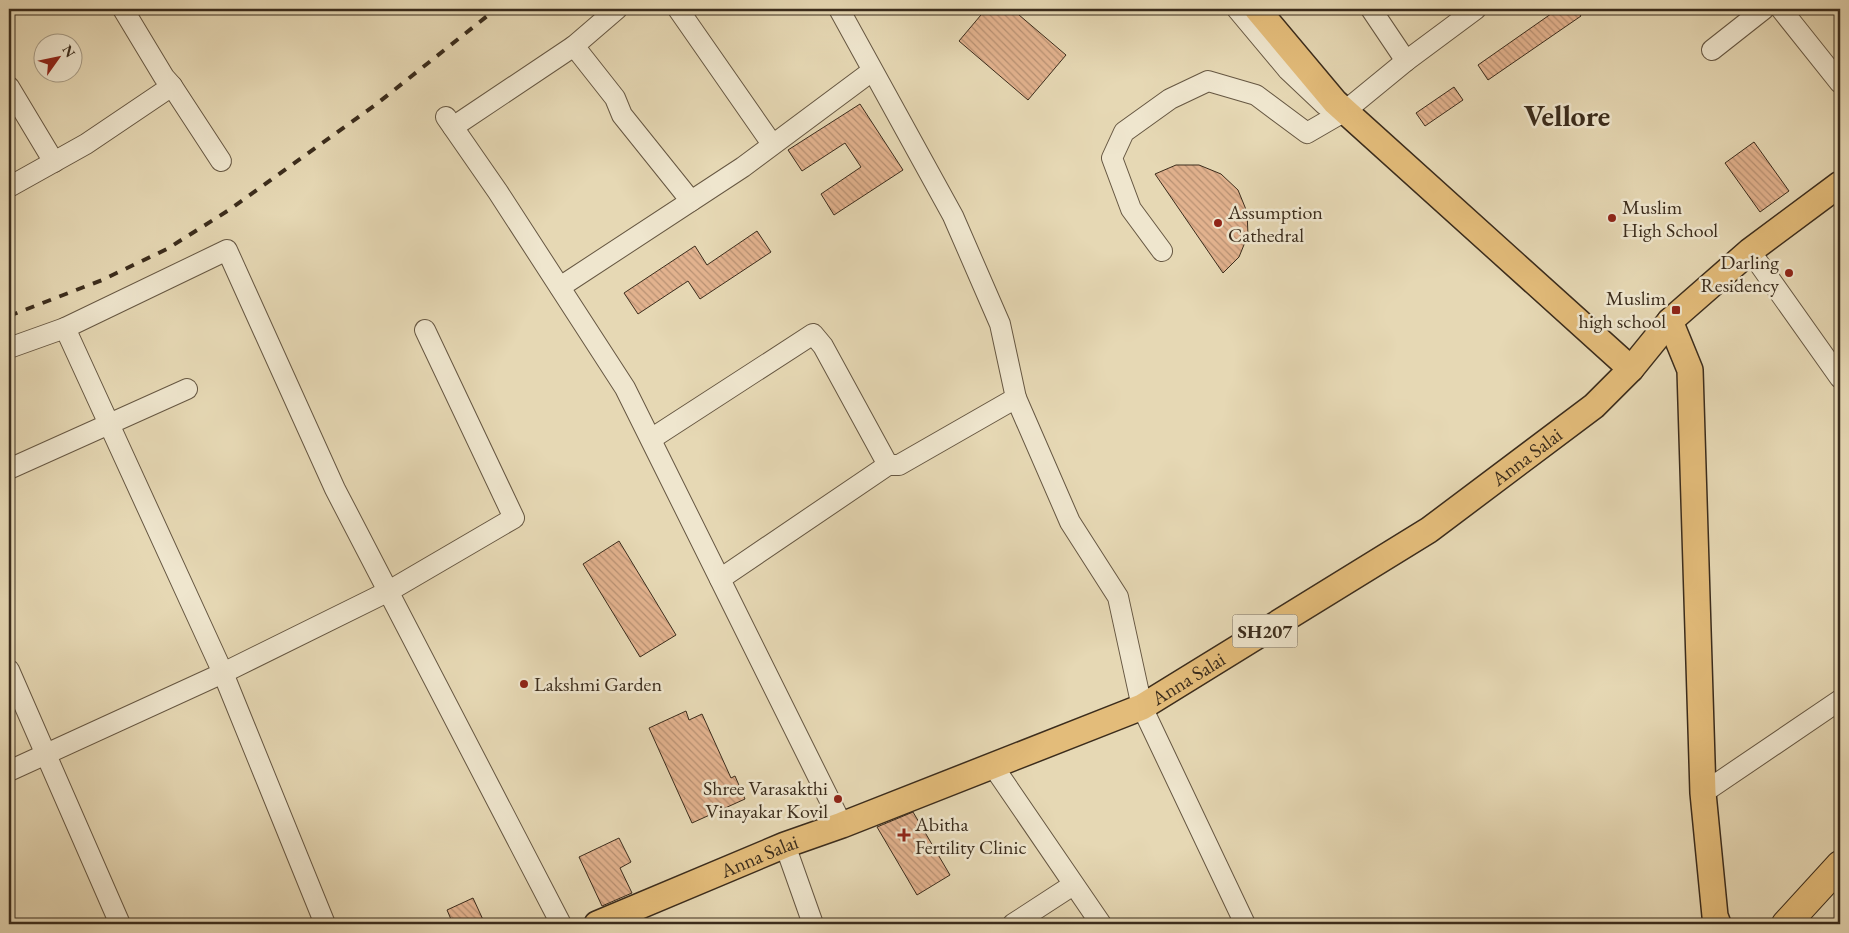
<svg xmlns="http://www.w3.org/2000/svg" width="1849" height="933" font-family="'EB Garamond',serif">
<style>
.building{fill:url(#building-back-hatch);stroke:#3b2c1c}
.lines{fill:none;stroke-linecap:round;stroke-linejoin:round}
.minor-casing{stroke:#665742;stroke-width:22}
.major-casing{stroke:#3b2c1c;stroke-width:28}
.highway-casing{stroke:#3b2c1c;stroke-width:30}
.minor{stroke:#efe6ce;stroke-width:20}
.major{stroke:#e3bc7a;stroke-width:25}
.highway{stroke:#e3bc7a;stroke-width:28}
.rail{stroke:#3b2c1c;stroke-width:4;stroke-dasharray:9 9;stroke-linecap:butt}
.poi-dot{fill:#8f2418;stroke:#efe6ce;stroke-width:2}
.labels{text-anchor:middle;stroke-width:5;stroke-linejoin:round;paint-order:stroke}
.shield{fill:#efe6ce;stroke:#716451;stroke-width:1}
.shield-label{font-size:19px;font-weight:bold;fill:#3b2c1c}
.poi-label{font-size:20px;fill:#3b2c1c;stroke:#efe6ce;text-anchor:start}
.street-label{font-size:20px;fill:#3b2c1c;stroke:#efe6ce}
.town-label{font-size:30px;font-weight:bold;fill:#3b2c1c;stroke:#efe6ce}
</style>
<defs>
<pattern id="building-back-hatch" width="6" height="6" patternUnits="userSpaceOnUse" patternTransform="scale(1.25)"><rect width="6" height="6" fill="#e2b28e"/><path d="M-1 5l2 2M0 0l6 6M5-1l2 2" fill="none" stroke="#b89173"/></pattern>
</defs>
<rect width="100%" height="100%" fill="#e6d8b4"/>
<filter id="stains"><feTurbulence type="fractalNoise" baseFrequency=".004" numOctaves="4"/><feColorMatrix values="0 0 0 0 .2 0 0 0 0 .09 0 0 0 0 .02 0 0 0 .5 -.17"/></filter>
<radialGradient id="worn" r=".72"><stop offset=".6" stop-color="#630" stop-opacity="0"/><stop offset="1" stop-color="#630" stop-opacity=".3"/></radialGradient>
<g class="building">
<path d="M986,9h26l54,46 -38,45 -69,-59z"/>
<path d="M1558,9h18l5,7 -93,64 -10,-15z"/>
<path d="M1454,87l9,13 -38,26 -9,-13z"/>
<path d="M860,104l43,66 -69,45 -13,-21 40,-27 -16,-24 -43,28 -14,-21z"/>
<path d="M1754,142l35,49 -29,21 -35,-49z"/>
<path d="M1176,165h23l22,9 17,16 9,22 1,23 -9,22 -16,16 -68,-99z"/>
<path d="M757,231l14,21 -71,47 -12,-18 -50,33 -14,-21 71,-47 12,19z"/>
<path d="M619,541l57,94 -36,22 -57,-93z"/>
<path d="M686,711l3,9 13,-6 29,64 4,-2 10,23 -53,24 -43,-95z"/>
<path d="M913,812l37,63 -33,20 -40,-68z"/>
<path d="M619,838l12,24 -11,6 12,25 -30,13 -23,-49z"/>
<path d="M473,898l12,26h-32l-6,-14z"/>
</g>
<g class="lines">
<defs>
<g id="minor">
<path d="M678,9l94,135"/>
<path d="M1237,9l51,61 37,35"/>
<path d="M1371,9l35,52"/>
<path d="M1781,9l59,74"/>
<path d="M574,46l41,52 7,17 69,86"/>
<path d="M1712,50l52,-41"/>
<path d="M172,86l49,75"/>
<path d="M9,87l45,75"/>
<path d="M446,117l52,75 127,196 217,437"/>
<path d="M453,127l121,-81 43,-37"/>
<path d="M9,187l77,-43 86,-58 -8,-9 -41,-68"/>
<path d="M1162,251l-31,-42 -19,-51 12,-26 46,-33 38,-18 48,14 51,38 38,-22 61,-50 70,-52"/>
<path d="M1750,251l90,127"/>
<path d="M560,287l183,-120 129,-96"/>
<path d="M65,328l158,345 102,251"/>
<path d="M9,348l56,-20 162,-78 108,239 226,435"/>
<path d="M1016,398l54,124 48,75 24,110 103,217"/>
<path d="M651,439l162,-105 10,12 65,119"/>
<path d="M9,469l178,-80"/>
<path d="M720,579l168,-114h11l117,-67 -16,-74 -47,-108 -114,-207"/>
<path d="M9,670l111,254"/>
<path d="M993,766l108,158"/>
<path d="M9,771l214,-98 166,-82 125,-73 -89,-188"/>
<path d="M1703,793l137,-93"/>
<path d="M785,845l28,79"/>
<path d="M1013,924l60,-39"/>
</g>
<g id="major">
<path d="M1257,9l78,93 296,267"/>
<path d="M1670,321l20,49 13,423 12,123 3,8"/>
<path id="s1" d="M597,924l188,-79 57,-20 300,-118 287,-177 165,-124 37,-37 39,-48 80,-70 90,-67"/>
</g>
<path id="highway" d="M1786,924l54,-59"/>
</defs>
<use href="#minor" class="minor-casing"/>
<use href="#major" class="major-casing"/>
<use href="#highway" class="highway-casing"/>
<use href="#minor" class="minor"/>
<use href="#major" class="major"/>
<use href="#highway" class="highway"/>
<path class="rail" d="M9,316l93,-36 65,-31 62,-39 145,-104 122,-97"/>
</g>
<g class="poi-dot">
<circle cx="1612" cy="218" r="5"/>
<circle cx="1218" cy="223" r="5"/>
<circle cx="1789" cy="273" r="5"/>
<rect x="1671" y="305" width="10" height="10" rx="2.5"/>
<circle cx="524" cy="684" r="5"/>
<circle cx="838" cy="799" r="5"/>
<path d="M901.5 827.5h5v5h5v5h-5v5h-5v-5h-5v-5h5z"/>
</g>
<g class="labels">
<rect class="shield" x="1232.5" y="614.5" width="65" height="33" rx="4"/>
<g class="shield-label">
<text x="1265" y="638">SH207</text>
</g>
<g class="poi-label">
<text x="1622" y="214">Muslim<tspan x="1622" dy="23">High School</tspan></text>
<text x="1228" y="219">Assumption<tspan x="1228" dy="23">Cathedral</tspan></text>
<text x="1779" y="269" text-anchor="end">Darling<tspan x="1779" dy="23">Residency</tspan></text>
<text x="1666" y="305" text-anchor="end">Muslim<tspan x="1666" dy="23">high school</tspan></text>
<text x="534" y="691">Lakshmi Garden</text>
<text x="828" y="795" text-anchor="end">Shree Varasakthi<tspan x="828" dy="23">Vinayakar Kovil</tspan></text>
<text x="915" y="831">Abitha<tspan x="915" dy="23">Fertility Clinic</tspan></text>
</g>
<g class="street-label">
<text dy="7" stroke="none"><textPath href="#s1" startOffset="1046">Anna Salai</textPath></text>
<text dy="7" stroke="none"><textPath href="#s1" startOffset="641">Anna Salai</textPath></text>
<text dy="7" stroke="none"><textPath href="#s1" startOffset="176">Anna Salai</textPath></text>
</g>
<g class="town-label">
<text x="1567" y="126">Vellore</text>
</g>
</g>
<rect width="1849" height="933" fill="none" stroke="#e6d8b4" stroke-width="30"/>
<rect x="10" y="10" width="1829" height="913" fill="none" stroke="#3b2c1c" stroke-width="2.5"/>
<rect x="15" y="15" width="1819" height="903" fill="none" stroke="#3b2c1c"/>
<g transform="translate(58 58) rotate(57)"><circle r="24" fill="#efe6ce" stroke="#a79c87"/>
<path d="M0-4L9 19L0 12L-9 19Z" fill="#8f2418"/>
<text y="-8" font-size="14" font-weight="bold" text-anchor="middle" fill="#3b2c1c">N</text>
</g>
<rect width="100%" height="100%" filter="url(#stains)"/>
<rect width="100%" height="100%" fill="url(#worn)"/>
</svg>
